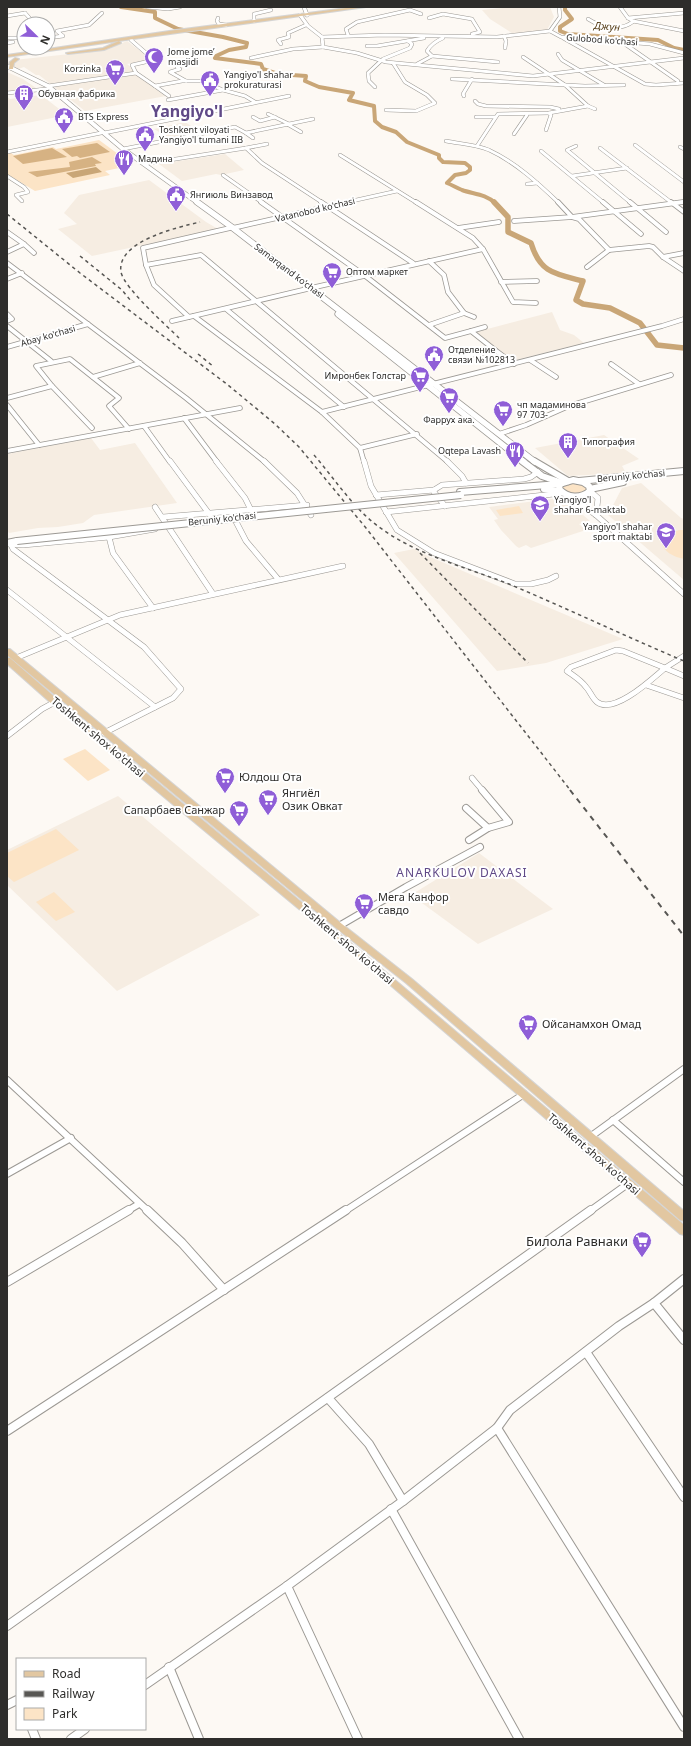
<svg xmlns="http://www.w3.org/2000/svg" width="691" height="1746" font-family="'Noto Sans',sans-serif">
<style>
.built{fill:#f6ede2}
.green{fill:#fce4c6}
.forest{fill:#d6b283}
.water{fill:#c9a677}
.lines{fill:none;stroke-linecap:round;stroke-linejoin:round}
.canal-far1{stroke:#c9a677;stroke-width:4}
.canal{stroke:#c9a677;stroke-width:5.5}
.minor-far4-casing{stroke:#9c9994;stroke-width:4}
.minor-far3-casing{stroke:#9c9994;stroke-width:5.5}
.minor-far2-casing{stroke:#9c9994;stroke-width:6}
.minor-far1-casing{stroke:#9c9994;stroke-width:8}
.minor-casing{stroke:#9c9994;stroke-width:10}
.tertiary-casing{stroke:#9c9994;stroke-width:4.5}
.secondary-far2-casing{stroke:#9c9994;stroke-width:5}
.secondary-far1-casing{stroke:#9c9994;stroke-width:7}
.secondary-casing{stroke:#9c9994;stroke-width:8}
.primary-casing{stroke:#d5d5d5;stroke-width:2}
.minor-far4{stroke:#fff;stroke-width:3}
.minor-far3{stroke:#fff;stroke-width:4}
.minor-far2{stroke:#fff;stroke-width:5}
.minor-far1{stroke:#fff;stroke-width:6}
.minor{stroke:#fff;stroke-width:8}
.tertiary{stroke:#fff;stroke-width:3.5}
.secondary-far2{stroke:#fff;stroke-width:4}
.secondary-far1{stroke:#fff;stroke-width:5.5}
.secondary{stroke:#fff;stroke-width:6}
.primary{fill:#e2c7a1;fill-rule:evenodd}
.rail-far1{stroke:#585754;stroke-width:1.5;stroke-dasharray:3.5 3.5;stroke-linecap:butt}
.rail{stroke:#585754;stroke-width:2;stroke-dasharray:5.5 5.5;stroke-linecap:butt}
.secondary-bridge-casing{stroke:#9c9994;stroke-width:8;stroke-linecap:butt}
.secondary-bridge{stroke:#fff;stroke-width:6}
.labels{text-anchor:middle;stroke-width:4;stroke-linejoin:round;paint-order:stroke}
.far-street-label{font-size:9px;fill:#2e2d2b;stroke:#fff}
.far-poi-label{font-size:9px;fill:#2e2d2b;stroke:#fff;text-anchor:start}
.far-water-label{font-size:10px;font-style:italic;fill:#513812;stroke:#fff}
.street-label{font-size:11px;fill:#2e2d2b;stroke:#fff}
.poi-label{font-size:11px;fill:#2e2d2b;stroke:#fff;text-anchor:start}
.neighbourhood-label{font-size:12px;letter-spacing:1px;fill:#604987;stroke:#fff}
.near-poi-label{font-size:13px;fill:#2e2d2b;stroke:#fff;text-anchor:end}
.far-town-label{font-size:16px;font-weight:bold;fill:#604987;stroke:#fff}
</style>
<rect width="100%" height="100%" fill="#fdf9f4"/>
<g class="built">
<path d="M512,7h38l4,10 -7,13 -32,5 -25,-16 -8,-9z"/>
<path d="M127,41l25,19 -25,4 39,32 -81,15 -46,-36h-3l-12,-8 -6,2 -11,-5v-2l7,-2 93,-10z"/>
<path d="M7,72l16,7 13,9 -29,4z"/>
<path d="M41,95l26,20 -60,12v-30l3,2z"/>
<path d="M185,122l15,10 -31,6 -15,-9z"/>
<path d="M225,154l19,16 -23,5 -5,-1 -34,7 -23,-17z"/>
<path d="M149,180l57,42 12,7 -126,27 -34,-27 19,-5 -13,-11 15,-18z"/>
<path d="M552,312l8,18 14,5 10,8 -73,18 -35,-29z"/>
<path d="M604,435l35,24 -17,7 4,7 -58,3 -33,-28z"/>
<path d="M91,438l9,12 35,-7 42,60 -83,12 -11,8 -25,4 -20,1 -29,5 -2,-3v-76z"/>
<path d="M641,483l40,35 3,1v61l-76,-65 14,-27z"/>
<path d="M552,499l16,3 22,19 -11,3 7,6 -55,18 -5,-3 -7,3 -3,-2 -15,-16 -7,-10 4,-1 -9,-12z"/>
<path d="M414,549l16,8 193,82 -77,24 -49,8 -103,-118z"/>
<path d="M118,796l142,119 -143,76 -110,-106v-35z"/>
<path d="M479,853l74,56 -75,35 -67,-49z"/>
</g>
<g class="green">
<path d="M99,140l34,25 -28,6 5,4 -75,16 -28,-17v-20l4,-1 3,2 39,-8 3,2z"/>
<path d="M571,482l14,4 2,3 -3,4h-15l-6,-5v-2z"/>
<path d="M519,506l4,7 -23,3 -4,-6z"/>
<path d="M679,530h5v29c-10,-2 -21,-7 -23,-18l6,-6z"/>
<path d="M85,749l25,21 -22,11 -25,-22z"/>
<path d="M56,829l23,21 -65,32 -7,-6v-23z"/>
<path d="M54,892l21,20 -19,9 -20,-19z"/>
</g>
<g class="forest">
<path d="M97,143l13,9 -30,6 -3,-2 -5,1 -10,-8z"/>
<path d="M52,148l15,9 -44,7 -10,-8z"/>
<path d="M92,157l10,6 -7,1 1,2 -59,11 -9,-5 42,-5 -1,-5z"/>
</g>
<path class="water" d="M96,167l6,5 -29,6 -7,-5z"/>
<g class="lines">
<g class="canal-far1">
<path d="M121,7l34,5v6l23,11 45,8 24,6 -1,4 -17,3 -13,6 -1,2 46,6 2,5 15,5 28,2 -1,5 14,6 34,6 -4,7 25,6 1,15 7,6 14,5 11,10 32,13v3l4,4 22,1 5,4v3l-4,3 -11,2 -8,8c5,2 10,5 15,7 11,4 24,4 33,13"/>
<path d="M565,7v3l7,9 -12,8v4l8,3 90,6 16,8 10,2"/>
</g>
<path class="canal" d="M494,202l14,15v15l23,11c9,30 24,31 52,38l-7,19 7,4 27,4 30,15 17,22 27,3"/>
<defs>
<g id="minor-far4">
<path d="M147,7l21,2 12,-2"/>
<path d="M559,7l1,10 -10,14 11,6 89,7 34,9"/>
<path d="M620,7l8,11 5,3 51,10"/>
<path d="M25,13l10,11"/>
<path d="M300,15l8,11 14,11 1,10 34,6 29,9 147,14 151,-18"/>
<path d="M7,16l18,-3"/>
<path d="M218,18l-1,3 2,3 7,1"/>
<path d="M429,18l14,-4 29,5 8,13 -8,2"/>
<path d="M628,18l56,-5"/>
<path d="M588,19c14,9 32,13 46,2"/>
<path d="M254,21v-7l17,-4"/>
<path d="M348,35l-2,-6 11,-7 53,-12 11,4"/>
<path d="M504,36l2,5 -1,7"/>
<path d="M322,37l63,-2 112,2 53,-6"/>
<path d="M7,38h17"/>
<path d="M48,38l15,-2 -6,-5 32,-6 13,-12"/>
<path d="M563,38l82,46 11,1 28,-2"/>
<path d="M622,42l56,39"/>
<path d="M7,43l6,-1"/>
<path d="M281,44l-3,-4 11,-3 -1,-4 18,-8"/>
<path d="M367,46h10l47,-8"/>
<path d="M558,54l4,6 42,25"/>
<path d="M432,56l66,6"/>
<path d="M523,57l42,28 23,21 7,3"/>
<path d="M251,58l42,-9 30,-2"/>
<path d="M417,64l15,-8 -5,-5c4,-7 9,-10 16,-13"/>
<path d="M177,67l3,2 -10,3 16,9"/>
<path d="M136,73l19,13 27,-5h21l20,9 22,6 10,6"/>
<path d="M452,79l133,7 39,-1"/>
<path d="M48,86l88,-13 -4,-8 22,-5 -23,-20"/>
<path d="M155,86l14,10"/>
<path d="M375,87l-6,-6 -1,-8 15,-14 27,-11 2,-4 -4,-3"/>
<path d="M7,93l40,-4"/>
<path d="M464,96l-1,-2 9,-15"/>
<path d="M168,100l55,-10"/>
<path d="M475,101l3,3 8,2 64,1 9,2"/>
<path d="M386,110l30,1 19,-8 -8,-8 -22,-13 -12,-19"/>
<path d="M268,114l21,10"/>
<path d="M253,117l7,4 15,-4"/>
<path d="M476,117h19"/>
<path d="M287,124l14,8"/>
<path d="M546,130l5,-15 -2,-2"/>
<path d="M104,133l185,-37"/>
<path d="M246,133l7,5"/>
<path d="M514,134l13,-19"/>
<path d="M446,141c14,3 29,3 43,9 26,12 49,33 70,53"/>
<path d="M267,144l-21,4 16,15 61,40"/>
<path d="M635,145l49,37"/>
<path d="M477,146l21,-32 51,-1 39,-7"/>
<path d="M576,146l-9,4 64,53"/>
<path d="M680,147l4,2"/>
<path d="M600,148l72,55"/>
<path d="M123,149l112,-22 11,6 67,-14"/>
<path d="M541,151l63,52"/>
<path d="M7,152l94,-19"/>
<path d="M340,155l77,48"/>
<path d="M144,164l102,-16"/>
<path d="M223,175l40,28"/>
<path d="M7,176l17,11 4,5 -12,3 6,6"/>
<path d="M572,176l55,-8"/>
<path d="M527,184l10,-1"/>
<path d="M343,203l54,-12"/>
<path d="M675,203l9,-1"/>
</g>
<g id="minor-far3">
<path d="M261,202l103,73 81,63 26,-7"/>
<path d="M321,202l92,61"/>
<path d="M416,202l57,36 10,11 30,53 23,1"/>
<path d="M558,202l14,15 7,2 30,31 40,-4 4,1 10,10 21,14"/>
<path d="M603,202l38,32"/>
<path d="M630,202l36,30"/>
<path d="M671,202l13,10"/>
<path d="M514,221l58,-4 111,-15"/>
<path d="M233,228l115,-26"/>
<path d="M458,228l41,-6"/>
<path d="M7,232l17,12 -17,8"/>
<path d="M24,244l10,9"/>
<path d="M663,257l21,-4"/>
<path d="M429,261l15,14 4,17 16,21"/>
<path d="M7,263l179,135 79,64"/>
<path d="M146,265l55,-10 247,207"/>
<path d="M587,267l22,-17"/>
<path d="M7,279l15,-6"/>
<path d="M501,282l36,-1"/>
<path d="M311,288l172,-39"/>
<path d="M226,309l118,98"/>
<path d="M7,314l5,5 -5,2"/>
<path d="M194,316l128,96 38,36 4,14"/>
<path d="M189,317l-35,-32 -8,-20 -3,-17 87,-20"/>
<path d="M172,321l135,-32"/>
<path d="M429,325l35,-12 10,4"/>
<path d="M7,326l44,35"/>
<path d="M485,327l-14,4 24,19"/>
<path d="M7,347l81,-23"/>
<path d="M462,357l33,-7 19,14"/>
<path d="M530,360l26,17"/>
<path d="M611,364l28,20"/>
<path d="M93,377l47,-14"/>
<path d="M7,398l45,-12"/>
<path d="M7,405l32,40"/>
<path d="M322,412l340,-86 22,-7"/>
<path d="M184,418l33,44"/>
<path d="M144,426l26,36"/>
<path d="M92,428l-40,-42 -16,-20 34,-7 49,39 -10,8 20,23"/>
<path d="M499,434l27,-9 43,-19 102,-31"/>
<path d="M360,448l57,-14"/>
<path d="M7,451l233,-43"/>
</g>
<g id="minor-far2">
<path d="M170,461l40,54"/>
<path d="M216,461l29,37 6,12"/>
<path d="M264,461l33,32 14,22"/>
<path d="M364,461l7,25 26,44 37,23 81,31h16l17,-4 8,-4"/>
<path d="M447,461l15,15 4,7"/>
<path d="M590,491l8,7 -2,17"/>
<path d="M376,495l58,-5"/>
<path d="M569,496l27,19 88,79"/>
<path d="M445,506l-11,-14v-2l8,-5 82,-6 7,-2 7,-5"/>
<path d="M155,507l58,87"/>
<path d="M386,512l177,-19"/>
<path d="M232,514l14,27 32,38"/>
<path d="M163,517l144,-12"/>
<path d="M109,537l4,16 40,55"/>
<path d="M8,544l15,1 86,-8 46,-8"/>
<path d="M11,545l2,4 131,98 37,42 -8,9 -69,35"/>
<path d="M7,590l148,117"/>
<path d="M616,650l7,1 42,17c-13,11 -51,47 -68,34 -5,-4 -7,-11 -11,-15 -5,-7 -12,-11 -19,-16l4,-4z"/>
<path d="M684,656l-19,12 19,8"/>
<path d="M16,658l104,-43 223,-49"/>
<path d="M646,685l38,13"/>
<path d="M7,736l35,-27 13,-7"/>
<path d="M472,778l11,13"/>
</g>
<g id="minor-far1">
<path d="M466,808l22,20 21,-6 -27,-32"/>
<path d="M469,840l19,-12"/>
<path d="M339,926l67,-39 74,-40"/>
<path d="M7,1080l141,131"/>
<path d="M613,1120l71,62"/>
<path d="M590,1137l94,-68"/>
<path d="M7,1174l64,-36"/>
<path d="M127,1211l12,-7"/>
<path d="M345,1211l179,-117"/>
<path d="M590,1211l39,-28"/>
</g>
<g id="minor">
<path d="M147,1210l35,33 42,47"/>
<path d="M7,1282l122,-72"/>
<path d="M654,1303l30,37"/>
<path d="M586,1352l98,145"/>
<path d="M328,1398l41,46 34,57"/>
<path d="M497,1428l187,299"/>
<path d="M7,1431l339,-221"/>
<path d="M391,1509l128,230"/>
<path d="M287,1586l71,153"/>
<path d="M7,1626l584,-416"/>
<path d="M169,1667l30,72"/>
<path d="M145,1685l142,-99 116,-85 94,-73 13,-18 109,-84 35,-23 30,-24"/>
<path d="M7,1705l10,-5"/>
<path d="M32,1729l4,10"/>
<path d="M71,1739l14,-10"/>
</g>
<path id="tertiary" d="M304,7l3,8"/>
<path id="secondary-far2" d="M7,66l41,20 75,63 75,54"/>
<g id="secondary-far1">
<path d="M197,202l36,26 302,234"/>
<path d="M338,314l186,148"/>
</g>
<g id="secondary">
<path d="M522,461l20,15 20,7"/>
<path d="M534,461l34,20"/>
<path d="M573,480l10,2 6,4 1,5c-10,8 -22,7 -31,-2l1,-5z"/>
<path d="M579,481l105,-10"/>
<path d="M544,489l16,2"/>
<path d="M590,489l33,-7"/>
<path d="M460,492l99,-8"/>
<path d="M7,543l10,-2"/>
</g>
<g id="primary">
<path d="M354,7h12l-247,34 2,2 -17,7 -36,4 -2,-1 37,-5 16,-7 -112,16v-2l169,-25z"/>
<path d="M15,58l4,1 -5,4 -1,6h-4l1,-7z"/>
<path d="M7,649h3l332,275 70,55 272,232v10l-4,-1 -274,-237 -70,-55 -329,-273z"/>
<path d="M7,658h3l48,42 330,274 296,251v10l-4,-1 -298,-256 -330,-274 -45,-40z"/>
</g>
</defs>
<use href="#minor-far4" class="minor-far4-casing"/>
<use href="#minor-far3" class="minor-far3-casing"/>
<use href="#minor-far2" class="minor-far2-casing"/>
<use href="#minor-far1" class="minor-far1-casing"/>
<use href="#minor" class="minor-casing"/>
<use href="#tertiary" class="tertiary-casing"/>
<use href="#secondary-far2" class="secondary-far2-casing"/>
<use href="#secondary-far1" class="secondary-far1-casing"/>
<use href="#secondary" class="secondary-casing"/>
<use href="#primary" class="primary-casing"/>
<use href="#minor-far4" class="minor-far4"/>
<use href="#minor-far3" class="minor-far3"/>
<use href="#minor-far2" class="minor-far2"/>
<use href="#minor-far1" class="minor-far1"/>
<use href="#minor" class="minor"/>
<use href="#tertiary" class="tertiary"/>
<use href="#secondary-far2" class="secondary-far2"/>
<use href="#secondary-far1" class="secondary-far1"/>
<use href="#secondary" class="secondary"/>
<use href="#primary" class="primary"/>
<g class="rail-far1">
<path d="M7,214l73,59 148,112 47,39 24,23 67,81 205,263"/>
<path d="M80,256l42,34 9,11"/>
<path d="M179,338c-13,-13 -55,-50 -58,-66 -5,-31 58,-45 79,-50"/>
<path d="M198,354l16,13"/>
<path d="M314,455c21,24 39,53 65,72 38,28 86,40 130,57 59,25 116,52 175,77"/>
<path d="M420,553l108,110"/>
</g>
<path class="rail" d="M570,790l114,146"/>
<defs>
<path id="secondary-bridge" d="M17,541l444,-46"/>
</defs>
<use href="#secondary-bridge" class="secondary-bridge-casing"/>
<use href="#secondary-bridge" class="secondary-bridge"/>
</g>
<defs>
<symbol id="mosque-pin" viewBox="-11 -11 22 30"><path d="M0 17L-7.5 6A9.5 9.5 0 1 1 7.5 6Z" fill="#8f5ed7" stroke="#fff"/><path d="M3.5-4.9A6 6 0 1 0 3.5 4.9A5 5 0 1 1 3.5-4.9Z" fill="#fff"/></symbol>
<symbol id="supermarket-pin" viewBox="-11 -11 22 30"><path d="M0 17L-7.5 6A9.5 9.5 0 1 1 7.5 6Z" fill="#8f5ed7" stroke="#fff"/><path d="M-6-5.5h2.5l.6 2H6L4.5 2H-2.5L-4.4-4H-6ZM-1.5 3.2a1.3 1.3 0 1 0 .1 0ZM3 3.2a1.3 1.3 0 1 0 .1 0Z" fill="#fff"/></symbol>
<symbol id="civic-pin" viewBox="-11 -11 22 30"><path d="M0 17L-7.5 6A9.5 9.5 0 1 1 7.5 6Z" fill="#8f5ed7" stroke="#fff"/><path d="M-.6-6.5H3V-4.5H.6V-3L4-1V1h2V6H-6V1h2V-1L-.6-3ZM-1.2 2.5V6h2.4V2.5Z" fill="#fff"/></symbol>
<symbol id="building-pin" viewBox="-11 -11 22 30"><path d="M0 17L-7.5 6A9.5 9.5 0 1 1 7.5 6Z" fill="#8f5ed7" stroke="#fff"/><path d="M-4-6H4V6H1V3H-1V6H-4ZM-2.5-4.3h1.7v1.8h-1.7ZM.8-4.3h1.7v1.8H.8ZM-2.5-1h1.7V.8h-1.7ZM.8-1h1.7V.8H.8Z" fill="#fff"/></symbol>
<symbol id="restaurant-pin" viewBox="-11 -11 22 30"><path d="M0 17L-7.5 6A9.5 9.5 0 1 1 7.5 6Z" fill="#8f5ed7" stroke="#fff"/><path d="M-5-6h1v4h1v-4h1v4h1v-4h1v5L-1.5 .5V6h-2V.5L-5-1ZM5-6V6H3V1.5H1.5Q1.5-4 5-6Z" fill="#fff"/></symbol>
<symbol id="school-pin" viewBox="-11 -11 22 30"><path d="M0 17L-7.5 6A9.5 9.5 0 1 1 7.5 6Z" fill="#8f5ed7" stroke="#fff"/><path d="M0-5L7-2L0 1L-7-2ZM-4 1L0 2.5L4 1V4Q0 6-4 4Z" fill="#fff"/></symbol>
</defs>
<g fill-rule="evenodd">
<use href="#mosque-pin" x="143" y="46" width="22" height="30"/>
<use href="#supermarket-pin" x="104" y="58" width="22" height="30"/>
<use href="#civic-pin" x="199" y="69" width="22" height="30"/>
<use href="#building-pin" x="13" y="83" width="22" height="30"/>
<use href="#civic-pin" x="53" y="106" width="22" height="30"/>
<use href="#civic-pin" x="134" y="124" width="22" height="30"/>
<use href="#restaurant-pin" x="113" y="148" width="22" height="30"/>
<use href="#civic-pin" x="165" y="184" width="22" height="30"/>
<use href="#supermarket-pin" x="321" y="261" width="22" height="30"/>
<use href="#civic-pin" x="423" y="344" width="22" height="30"/>
<use href="#supermarket-pin" x="409" y="365" width="22" height="30"/>
<use href="#supermarket-pin" x="438" y="386" width="22" height="30"/>
<use href="#supermarket-pin" x="492" y="399" width="22" height="30"/>
<use href="#building-pin" x="557" y="431" width="22" height="30"/>
<use href="#restaurant-pin" x="504" y="440" width="22" height="30"/>
<use href="#school-pin" x="529" y="494" width="22" height="30"/>
<use href="#school-pin" x="655" y="521" width="22" height="30"/>
<use href="#supermarket-pin" x="214" y="766" width="22" height="30"/>
<use href="#supermarket-pin" x="257" y="788" width="22" height="30"/>
<use href="#supermarket-pin" x="228" y="799" width="22" height="30"/>
<use href="#supermarket-pin" x="353" y="892" width="22" height="30"/>
<use href="#supermarket-pin" x="517" y="1013" width="22" height="30"/>
<use href="#supermarket-pin" x="631" y="1230" width="22" height="30"/>
</g>
<g class="labels">
<g class="far-street-label">
<text transform="translate(602 40) rotate(4)" y="3">Gulobod ko'chasi</text>
<text transform="translate(315 210) rotate(-13)" y="3">Vatanobod ko'chasi</text>
<text transform="translate(289 271) rotate(37)" y="3">Samarqand ko'chasi</text>
<text transform="translate(48 336) rotate(-16)" y="3">Abay ko'chasi</text>
<text transform="translate(631 476) rotate(-5)" y="3">Beruniy ko'chasi</text>
<text transform="translate(222 519) rotate(-6)" y="3">Beruniy ko'chasi</text>
</g>
<g class="far-poi-label">
<text x="168" y="55">Jome jome’<tspan x="168" dy="10">masjidi</tspan></text>
<text x="101" y="72" text-anchor="end">Korzinka</text>
<text x="224" y="78">Yangiyo'l shahar<tspan x="224" dy="10">prokuraturasi</tspan></text>
<text x="38" y="97">Обувная фабрика</text>
<text x="78" y="120">BTS Express</text>
<text x="159" y="133">Toshkent viloyati<tspan x="159" dy="10">Yangiyo'l tumani IIB</tspan></text>
<text x="138" y="162">Мадина</text>
<text x="190" y="198">Янгиюль Винзавод</text>
<text x="346" y="275">Оптом маркет</text>
<text x="448" y="353">Отделение<tspan x="448" dy="10">связи №102813</tspan></text>
<text x="406" y="379" text-anchor="end">Имронбек Голстар</text>
<text x="517" y="408">чп мадаминова<tspan x="517" dy="10">97 703-</tspan></text>
<text x="449" y="423" text-anchor="middle">Фаррух ака.</text>
<text x="582" y="445">Типография</text>
<text x="501" y="454" text-anchor="end">Oqtepa Lavash</text>
<text x="554" y="503">Yangiyo'l<tspan x="554" dy="10">shahar 6-maktab</tspan></text>
<text x="652" y="530" text-anchor="end">Yangiyo'l shahar<tspan x="652" dy="10">sport maktabi</tspan></text>
</g>
<g class="far-water-label">
<text transform="translate(607 26) rotate(4)" y="4">Джун</text>
</g>
<g class="street-label">
<text transform="translate(98 737) rotate(40)" y="4">Toshkent shox ko'chasi</text>
<text transform="translate(347 944) rotate(40)" y="4">Toshkent shox ko'chasi</text>
<text transform="translate(594 1154) rotate(41)" y="4">Toshkent shox ko'chasi</text>
</g>
<g class="poi-label">
<text x="239" y="781">Юлдош Ота</text>
<text x="282" y="797">Янгиёл<tspan x="282" dy="13">Озик Овкат</tspan></text>
<text x="225" y="814" text-anchor="end">Сапарбаев Санжар</text>
<text x="378" y="901">Мега Канфор<tspan x="378" dy="13">савдо</tspan></text>
<text x="542" y="1028">Ойсанамхон Омад</text>
</g>
<g class="neighbourhood-label">
<text x="462" y="877">ANARKULOV DAXASI</text>
</g>
<g class="near-poi-label">
<text x="628" y="1246">Билола Равнаки</text>
</g>
<g class="far-town-label">
<text x="187" y="117">Yangiyo'l</text>
</g>
</g>
<rect width="691" height="1746" fill="none" stroke="#2e2d2b" stroke-width="16"/>
<rect x="16" y="1658" width="130" height="72" fill="#ffffff" stroke="#ababaa"/>
<rect x="24" y="1671" width="20" height="6" fill="#e2c7a1" stroke="#ababaa"/>
<text x="52" y="1678" font-size="12" fill="#2e2d2b">Road</text>
<rect x="24" y="1691" width="20" height="6" fill="#585754" stroke="#ababaa"/>
<text x="52" y="1698" font-size="12" fill="#2e2d2b">Railway</text>
<rect x="24" y="1708" width="20" height="12" fill="#fce4c6" stroke="#ababaa"/>
<text x="52" y="1718" font-size="12" fill="#2e2d2b">Park</text>
<g transform="translate(36 36) rotate(113)"><circle r="19" fill="#ffffff" stroke="#ababaa"/>
<path d="M0-3L7 15L0 10L-7 15Z" fill="#8f5ed7"/>
<text y="-6" font-size="11" font-weight="bold" text-anchor="middle" fill="#2e2d2b">N</text>
</g>
</svg>
